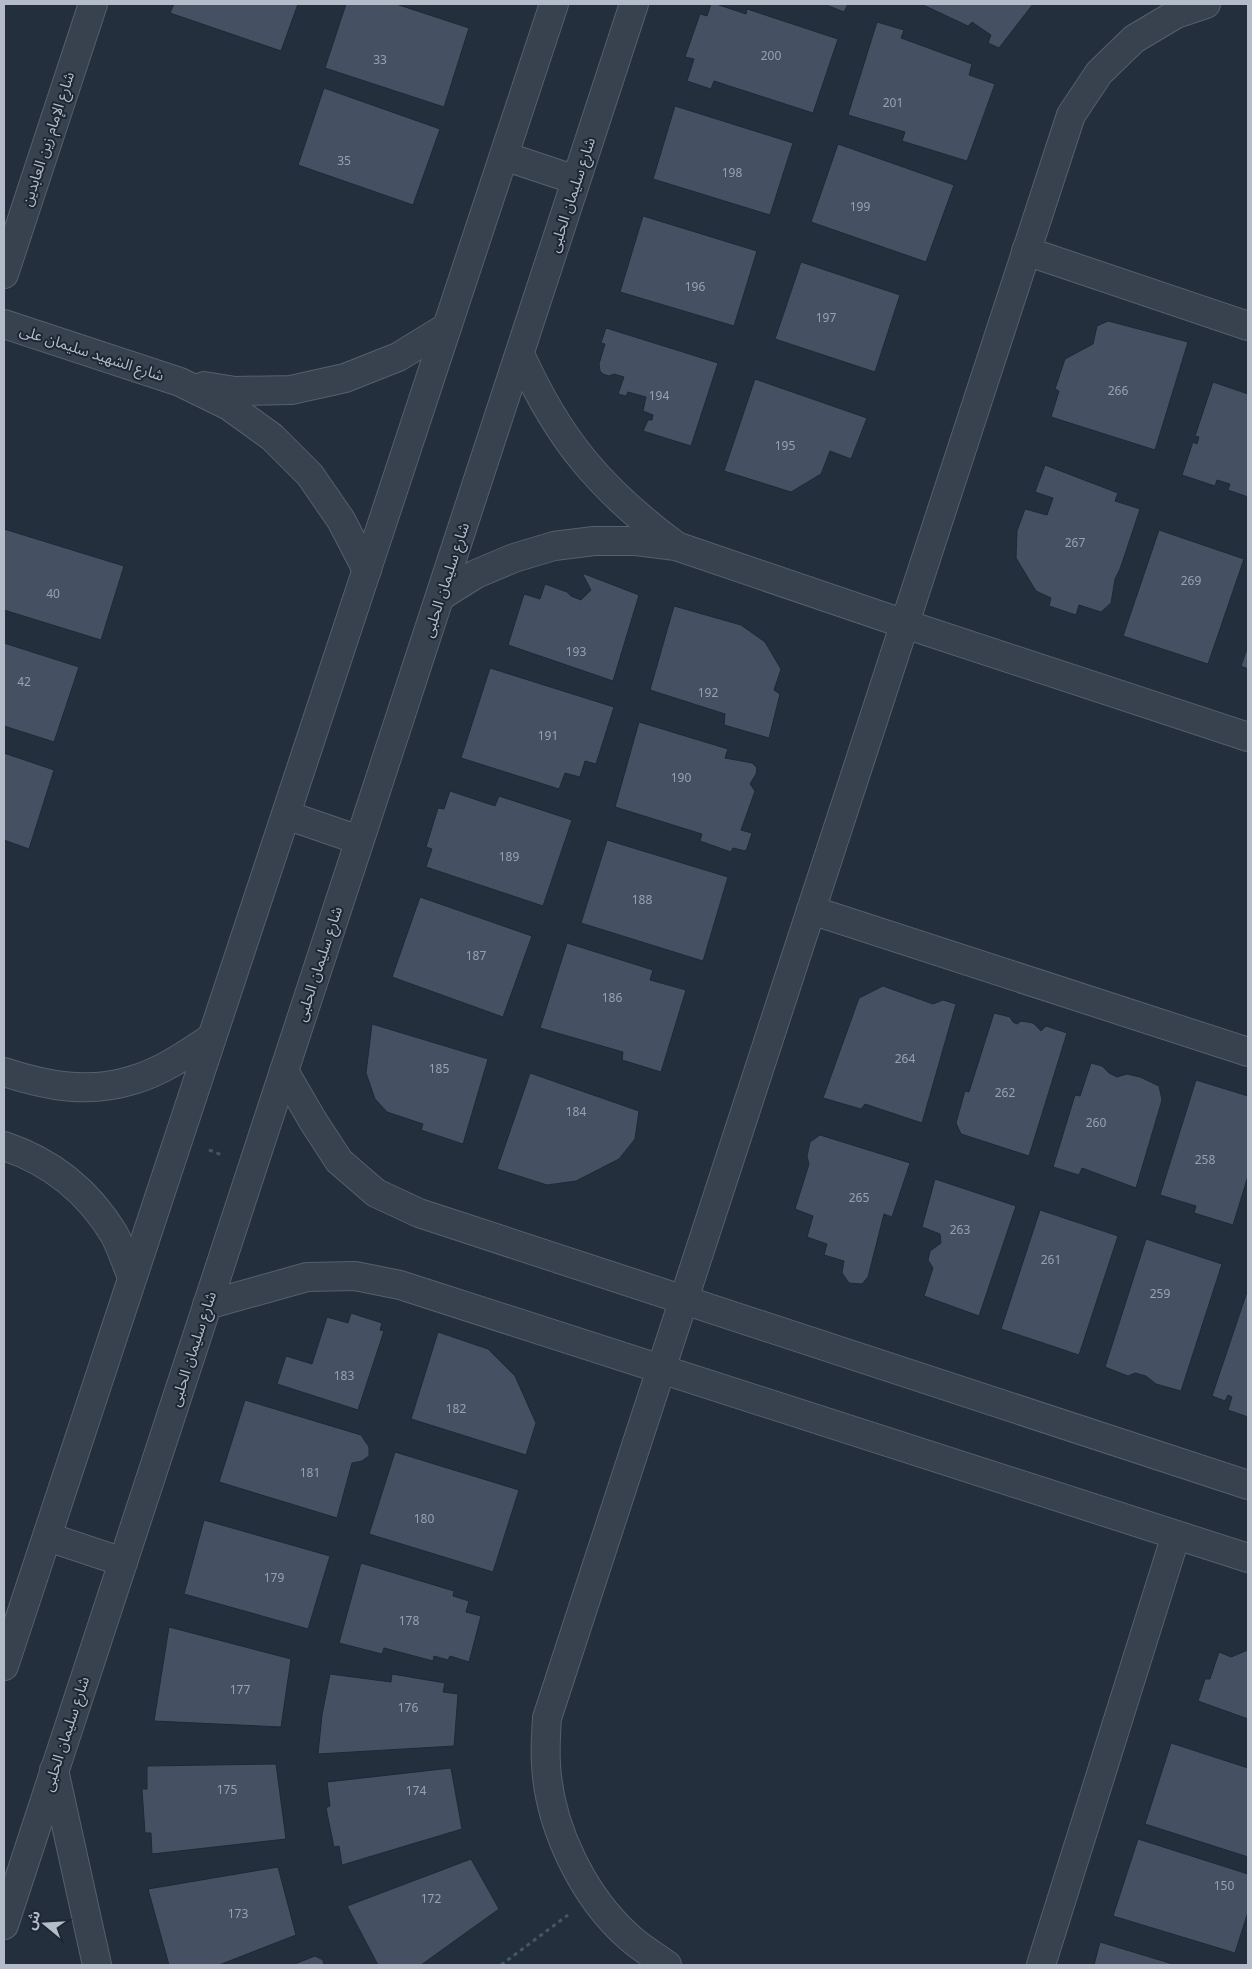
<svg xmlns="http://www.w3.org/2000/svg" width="1252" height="1969" font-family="'Noto Sans','Noto Sans Arabic',sans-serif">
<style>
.building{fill:#455162;stroke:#1f2835}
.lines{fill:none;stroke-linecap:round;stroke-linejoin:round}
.minor-casing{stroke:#565f6c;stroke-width:30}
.tertiary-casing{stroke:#565f6c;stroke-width:30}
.path{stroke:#44595c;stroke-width:3;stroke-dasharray:4 4;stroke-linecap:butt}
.minor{stroke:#38414e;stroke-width:28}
.tertiary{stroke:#38414e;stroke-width:28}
.labels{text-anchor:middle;stroke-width:4;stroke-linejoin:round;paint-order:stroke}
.number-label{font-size:12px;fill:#98a1af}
.street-label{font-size:15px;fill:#b4bcc9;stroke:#1d2633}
</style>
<rect width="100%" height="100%" fill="#242f3e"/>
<g class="building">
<path d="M174,4h124l-17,47 -111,-38z"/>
<path d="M346,4h50l73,24 -25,79 -119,-39z"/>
<path d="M711,4h5l30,10 1,-5 91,30 -25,74 -99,-32 -3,8 -24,-8 7,-22 -9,-2 15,-43 7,2z"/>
<path d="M824,4h24l-4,8z"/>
<path d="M921,4h112l-34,44 -11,-5 3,-8 -19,-13 -4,4z"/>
<path d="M877,22l27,8 -3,8 71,26 -3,11 26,9 -28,77 -65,-20 3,-9 -57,-17z"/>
<path d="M324,88l116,41 -27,76 -115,-40z"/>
<path d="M675,106l118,37 -23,72 -117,-36z"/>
<path d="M838,144l116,41 -28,77 -115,-40z"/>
<path d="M643,216l114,35 -23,75 -114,-34z"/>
<path d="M801,262l99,33 -25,77 -100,-33z"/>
<path d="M1108,321l80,21 -33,108 -104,-33 8,-26 -4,-2 10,-30 28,-15 4,-18z"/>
<path d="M606,328l112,35 -27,83 -48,-15 5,-11h4l1,-5 -10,-4 3,-14 -18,-5 -2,4 -8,-2 6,-17 -10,-3 -5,2 -6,-2 -3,-3 -1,-7 6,-20 -4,-1z"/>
<path d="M755,379l112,39 -16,41 -21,-8 -9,23 -30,18 -67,-21z"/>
<path d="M1213,382l35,12v103l-20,-7 2,-6 -13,-4 -2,6 -33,-11 11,-33 4,2 2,-7 -4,-1z"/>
<path d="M1045,465l73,28 -3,8 25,8 -20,60 -5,10 -4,24 -10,9 -22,-7 -3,10 -27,-9 2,-8 -15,-7 -20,-33 1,-27 8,-22 22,6 6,-17 -18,-6z"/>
<path d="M4,529l120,37 -23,74 -97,-30z"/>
<path d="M1159,530l85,29 -36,105 -85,-28z"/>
<path d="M582,573l57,22 -26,86 -105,-36 16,-51 16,5 5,-15 22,8 4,4 10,4 10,-10z"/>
<path d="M674,606l67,19 24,17 16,27 -7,21 6,4 -11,44 -45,-13 1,-11 -75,-24z"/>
<path d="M4,643l75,24 -25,75 -50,-16z"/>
<path d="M1248,646v23l-7,-3z"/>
<path d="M490,668l124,39 -18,57 -11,-3 -5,16 -15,-4 -6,16 -98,-31z"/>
<path d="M639,722l89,27 -3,9 27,5 5,5 -1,6 -6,10 5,7 -14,39 11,3 -6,18 -13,-3 -2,4 -31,-11 2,-7 -87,-27z"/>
<path d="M4,753l50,17 -25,79 -25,-9z"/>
<path d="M450,791l45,15 4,-10 73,24 -29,86 -117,-39 6,-18 -6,-2 12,-39 6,1z"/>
<path d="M607,840l121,37 -25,84 -122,-38z"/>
<path d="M420,897l112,39 -29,81 -111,-40z"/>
<path d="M567,943l86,27 -3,10 36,10 -25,82 -39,-12 1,-8 -83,-24z"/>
<path d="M883,986l50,18 10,-4 13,4 -34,119 -57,-19 -4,5 -38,-11 36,-100z"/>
<path d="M994,1013l16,4 3,5 4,2 4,-3 12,2 8,8 5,-5 21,7 -38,123 -68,-22 -5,-11 9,-32 4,1z"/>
<path d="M372,1024l116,35 -25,85 -42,-14 2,-6 -36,-12 -12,-13 -9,-26z"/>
<path d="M1091,1063l11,3 7,7 8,4 10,-3 13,3 19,9 3,14 -26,88 -54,-20 -3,7 -26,-8 22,-72 5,1z"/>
<path d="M530,1073l109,38 -4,28 -16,20 -43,22 -29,4 -50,-16z"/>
<path d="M1196,1080l52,16v80l-15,49 -39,-12 2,-7 -36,-11z"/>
<path d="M820,1135l90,28 -18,54 -8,-3 -16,63 -6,7 -13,-1 -7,-10 2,-12 -20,-6 3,-11 -20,-7 6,-21 -18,-7 14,-45 -2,-8 3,-14z"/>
<path d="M935,1179l81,27 -37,110 -55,-20 9,-28 -5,-8 2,-9 11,-8 -1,-9 -18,-7z"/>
<path d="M1040,1210l78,26 -39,119 -78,-26z"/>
<path d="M1146,1239l76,25 -41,127 -25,-7 -10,-8 -11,-3 -7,3 -23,-9z"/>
<path d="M1248,1289v128l-20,-7 4,-13 -4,-2 -3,6 -13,-5z"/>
<path d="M351,1313l31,10 -2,7 4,1 -26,79 -81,-26 9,-28 26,8 15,-47 21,6z"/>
<path d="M438,1332l50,17 27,27 21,47 -10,32 -115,-36z"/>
<path d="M245,1400l116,35 8,12v9l-7,5 -10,2 -15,55 -118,-36z"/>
<path d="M395,1452l124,38 -26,82 -124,-38z"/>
<path d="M204,1520l126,36 -22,73 -124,-35z"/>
<path d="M361,1563l93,28 -1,5 16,5 -3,11 15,4 -12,46 -19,-6 -2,4 -14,-4 -1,5 -49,-13 -2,6 -43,-11z"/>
<path d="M169,1627l122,32 -10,68 -127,-6z"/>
<path d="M1248,1650v69l-50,-18 7,-22h5l9,-27 12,5z"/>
<path d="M330,1674l61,8 1,-8 53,9 -2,9 15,2 -4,52 -136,8 4,-39z"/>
<path d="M1171,1743l77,25v89l-103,-33z"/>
<path d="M276,1764l10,75 -134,15 -1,-21h-6l-3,-44h5v-23z"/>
<path d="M451,1768l11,61 -120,36 -3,-19 -5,1 -8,-39 4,-2 -3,-24z"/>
<path d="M1138,1839l110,35v38l-13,41 -122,-37z"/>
<path d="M471,1859l28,50 -78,56h-43l-31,-59z"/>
<path d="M278,1867l18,68 -77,30h-50l-21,-76z"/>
<path d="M1100,1942l76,23h-82z"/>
<path d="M315,1956l8,4 1,5h-32z"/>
</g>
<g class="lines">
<defs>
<g id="minor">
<path d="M1026,251l222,75"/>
<path d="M4,274l89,-270"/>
<path d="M4,324l176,58 49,24 43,31 38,38 31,45 26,50"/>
<path d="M520,354c38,85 80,135 155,191"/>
<path d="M204,386l31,5 56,-1 54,-12 53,-21 49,-30"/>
<path d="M441,596l35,-22 38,-16 40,-12 40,-5h42l40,5 229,78 343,113"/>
<path d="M811,910l437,142"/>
<path d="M284,1071l29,50 26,40 37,32 43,20 829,272"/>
<path d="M4,1072c43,14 84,22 129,8 28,-8 54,-26 78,-42"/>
<path d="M4,1146c48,16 84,45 110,88 7,13 12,29 18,43"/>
<path d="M207,1305l100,-28 48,-1 45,9 848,273"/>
<path d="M54,1770l43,195"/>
<path d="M667,1965c-12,-9 -26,-17 -37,-27 -47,-41 -81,-112 -84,-174 -1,-15 0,-31 1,-46l524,-1603 28,-42 35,-34 42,-25 30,-10"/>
<path d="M1041,1965l135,-430"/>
</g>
<g id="tertiary">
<path d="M504,156l72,24"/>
<path d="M286,815l73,25"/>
<path d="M48,1537l75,25"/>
<path d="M4,1666l550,-1662"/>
<path d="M4,1925l630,-1921"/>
</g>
</defs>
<use href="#minor" class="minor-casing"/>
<use href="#tertiary" class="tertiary-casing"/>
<g class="path">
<path d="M209,1150l13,5"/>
<path d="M501,1965l67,-50"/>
</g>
<use href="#minor" class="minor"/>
<use href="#tertiary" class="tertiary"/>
</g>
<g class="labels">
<g class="number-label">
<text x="771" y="60">200</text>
<text x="380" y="64">33</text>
<text x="893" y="107">201</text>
<text x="344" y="165">35</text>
<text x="732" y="177">198</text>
<text x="860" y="211">199</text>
<text x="695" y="291">196</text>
<text x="826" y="322">197</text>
<text x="1118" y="395">266</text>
<text x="659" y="400">194</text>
<text x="785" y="450">195</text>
<text x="1075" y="547">267</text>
<text x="1191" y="585">269</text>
<text x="53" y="598">40</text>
<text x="576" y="656">193</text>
<text x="24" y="686">42</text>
<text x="708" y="697">192</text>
<text x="548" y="740">191</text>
<text x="681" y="782">190</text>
<text x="509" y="861">189</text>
<text x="642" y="904">188</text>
<text x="476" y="960">187</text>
<text x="612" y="1002">186</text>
<text x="905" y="1063">264</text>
<text x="439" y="1073">185</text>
<text x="1005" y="1097">262</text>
<text x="576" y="1116">184</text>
<text x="1096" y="1127">260</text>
<text x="1205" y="1164">258</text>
<text x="859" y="1202">265</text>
<text x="960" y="1234">263</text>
<text x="1051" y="1264">261</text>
<text x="1160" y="1298">259</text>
<text x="344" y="1380">183</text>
<text x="456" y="1413">182</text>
<text x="310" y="1477">181</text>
<text x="424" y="1523">180</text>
<text x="274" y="1582">179</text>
<text x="409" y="1625">178</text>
<text x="240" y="1694">177</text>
<text x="408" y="1712">176</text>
<text x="227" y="1794">175</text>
<text x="416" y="1795">174</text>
<text x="1224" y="1890">150</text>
<text x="431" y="1903">172</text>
<text x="238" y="1918">173</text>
</g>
<g class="street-label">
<text transform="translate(48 139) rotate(-72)" y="5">شارع الإمام زين العابدين</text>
<text transform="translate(572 195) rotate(-72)" y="5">شارع سليمان الحلبى</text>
<text transform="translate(92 353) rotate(18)" y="5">شارع الشهيد سليمان على</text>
<text transform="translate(446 580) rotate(-72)" y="5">شارع سليمان الحلبى</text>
<text transform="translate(319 964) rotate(-72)" y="5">شارع سليمان الحلبى</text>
<text transform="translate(193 1349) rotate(-72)" y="5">شارع سليمان الحلبى</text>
<text transform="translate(66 1734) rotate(-72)" y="5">شارع سليمان الحلبى</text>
</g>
</g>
<rect width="1252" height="1969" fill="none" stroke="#b4bcc9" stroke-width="10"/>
<g transform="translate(45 1924) rotate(288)" stroke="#1d2633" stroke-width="4" paint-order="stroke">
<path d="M0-4L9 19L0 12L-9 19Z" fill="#b4bcc9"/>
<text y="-8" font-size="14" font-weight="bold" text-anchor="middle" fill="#b4bcc9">ش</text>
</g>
</svg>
